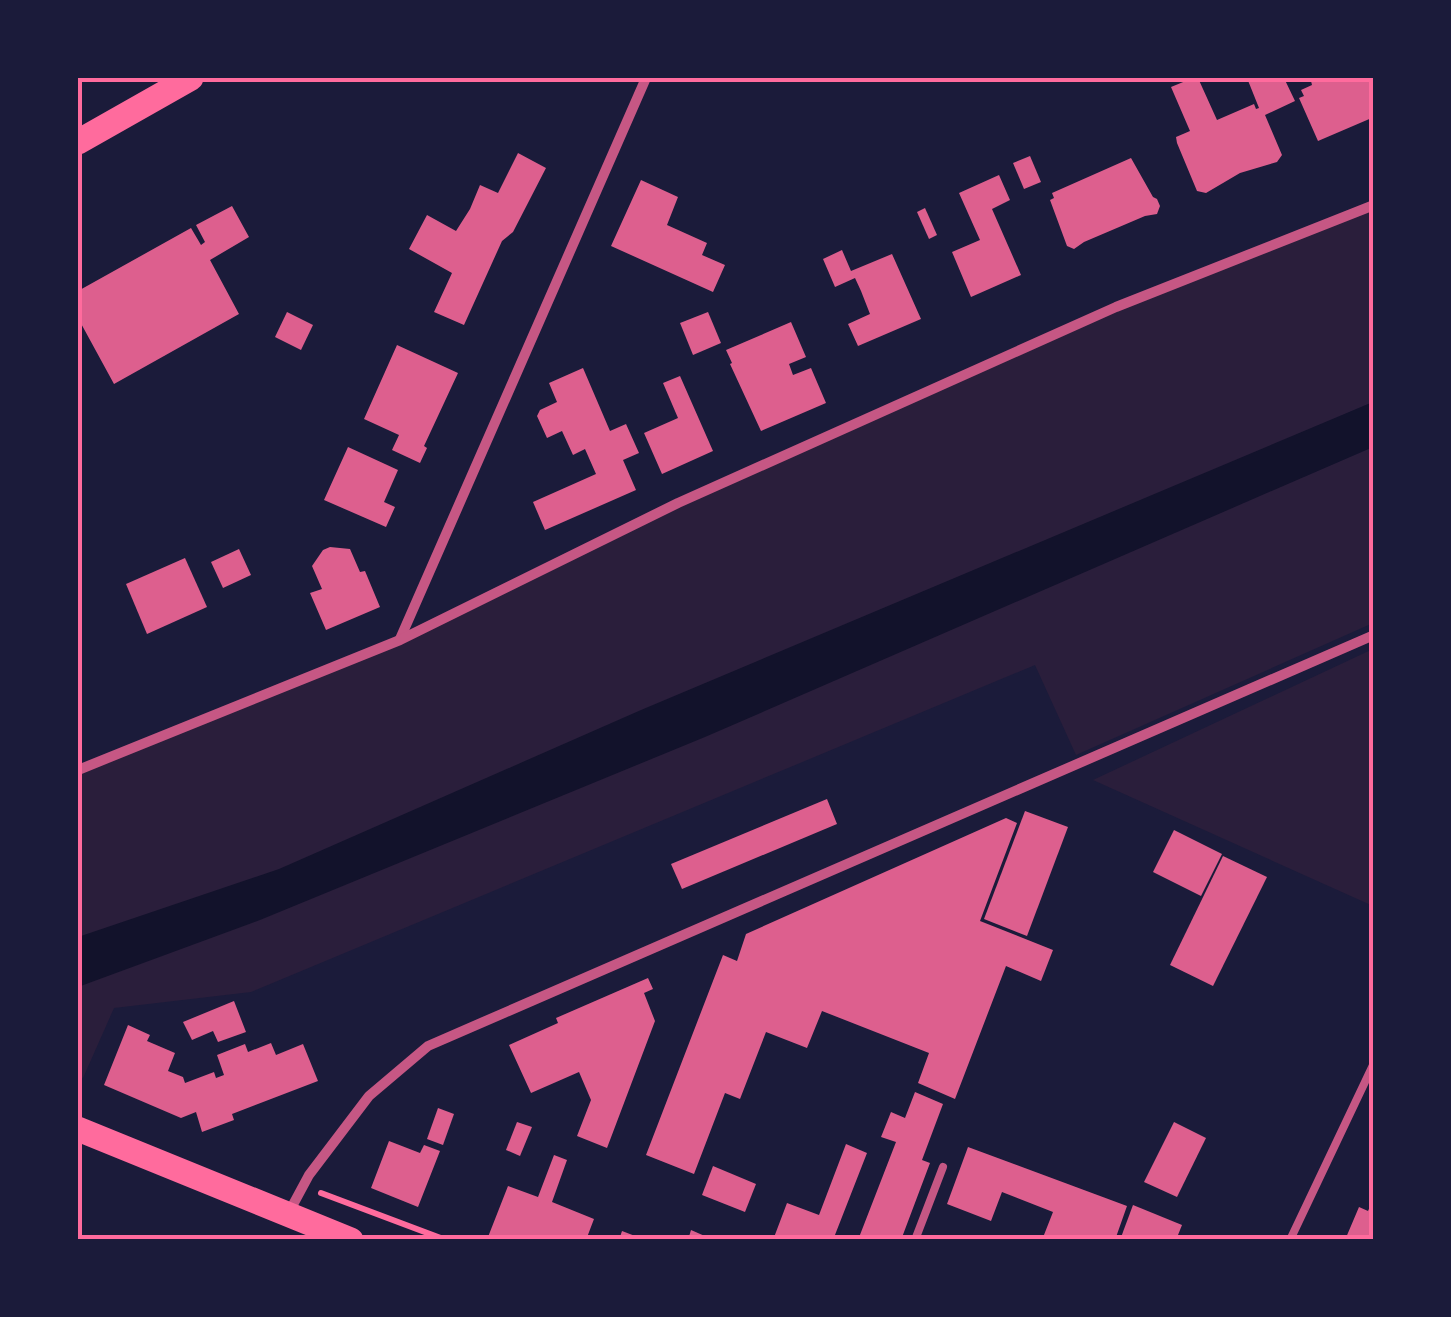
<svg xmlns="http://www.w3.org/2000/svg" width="1451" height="1317" font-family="'PT Serif',serif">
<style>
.green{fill:#2a1e3b}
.water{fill:#12122b}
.building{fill:#dd5f8e}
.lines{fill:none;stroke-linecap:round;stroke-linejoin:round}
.path{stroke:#ff6b9d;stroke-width:6}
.service{stroke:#c65784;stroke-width:8}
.minor{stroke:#c65784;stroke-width:10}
.primary{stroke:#ff6b9d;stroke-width:25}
.neatline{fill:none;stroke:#ff6b9d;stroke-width:4}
</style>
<rect width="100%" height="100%" fill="#1b1b3a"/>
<g class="green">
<path d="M1373,205v197l-74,32 4,43 70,-30v176l-297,132 -41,-90 -784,327 -137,16 -31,70 -5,-2v-306l322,-130 278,-137 438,-196z"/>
<path d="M1373,649v257l-280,-126z"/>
</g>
<path class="water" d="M1373,402v45l-668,290 -445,183 -182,67v-50l201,-68 362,-159z"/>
<g class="building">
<path d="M1193,78h5l19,42 37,-16 2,5 3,-1 -12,-30h22l2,4 13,-4 11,23 -30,14 17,40 -5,7 -37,11 -34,20 -9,-2 -20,-48 -1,-6 14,-6 -19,-44z"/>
<path d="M1316,78h58v39l-56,24 -19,-43 5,-2 -3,-6 11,-5 -1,-4z"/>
<path d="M518,153l28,15 -33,64 -11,9 -38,84 -30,-13 18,-39 -43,-24 18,-34 29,16 14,-22 10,-24 18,8z"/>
<path d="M1030,156l11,26 -17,7 -11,-26z"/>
<path d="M1131,158l22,39 4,2 3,7 -3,8 -12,2 -61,26 -10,7 -7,-3 -17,-46 4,-2 -2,-5z"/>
<path d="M999,175l11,25 -18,9 29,66 -50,22 -19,-45 28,-12 -21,-47z"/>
<path d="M641,180l37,17 -11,28 40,18 -5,12 23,10 -12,27 -102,-46z"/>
<path d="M232,206l17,31 -39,23 29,54 -125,70 -36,-66v-27l113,-63 10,17 4,-3 -9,-17z"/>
<path d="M925,208l12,27 -8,4 -12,-27z"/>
<path d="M842,250l9,21 41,-17 29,65 -63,27 -10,-22 22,-10 -9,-23 -6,-13 -20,9 -12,-28z"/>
<path d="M287,312l26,13 -12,25 -26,-13z"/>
<path d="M708,312l13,31 -28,12 -13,-32z"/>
<path d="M791,322l15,35 -17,7 4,11 18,-7 15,35 -65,28 -31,-67 2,-1 -6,-13z"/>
<path d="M397,345l61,28 -34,73 3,2 -7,15 -28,-13 7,-15 -35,-16z"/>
<path d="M583,368l27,63 16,-7 13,29 -16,7 13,30 -91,40 -12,-28 63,-28 -11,-25 -12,6 -11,-24 -15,7 -10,-22 3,-6 17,-8 -8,-19z"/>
<path d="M680,376l33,75 -51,23 -18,-41 34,-15 -15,-35z"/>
<path d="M348,447l50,23 -14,32 11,5 -9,20 -62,-27z"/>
<path d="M330,547l20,2 10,23 5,-1 15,36 -54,23 -16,-37 12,-4 -10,-23 11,-16z"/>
<path d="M239,549l12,26 -28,13 -12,-26z"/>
<path d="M185,558l22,49 -60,27 -21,-50z"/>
<path d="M827,799l10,25 -155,65 -11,-25z"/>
<path d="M1025,811l43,16 -41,109 -43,-17z"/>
<path d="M1006,818l11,5 -37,98 73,29 -12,31 -35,-15 -51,133 -37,-16 11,-30 -107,-42 -15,37 -41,-16 -26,67 -15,-6 -31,81 -48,-19 77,-200 14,6 9,-27z"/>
<path d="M1174,830l48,24 -21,42 -48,-24z"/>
<path d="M1223,856l44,21 -54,109 -43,-21z"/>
<path d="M648,978l5,11 -9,4 11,28 -48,127 -30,-12 14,-36 -12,-28 -48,21 -22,-48 49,-22 -2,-5z"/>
<path d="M234,1001l12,31 -28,10 -5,-11 -21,9 -9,-18z"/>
<path d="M128,1025l22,10 -3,6 28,12 -7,18 15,6 2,6 29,-11 2,6 8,-3 -7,-20 28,-11 3,8 23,-9 5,12 27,-11 15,37 -86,33 2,6 -32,12 -6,-20 -15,6 -77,-33z"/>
<path d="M915,1092l28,12 -21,56 8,3 -29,77h-43l38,-98 -15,-5 10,-25 14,6z"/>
<path d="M438,1108l16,6 -11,31 -16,-6z"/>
<path d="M517,1122l15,5 -12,29 -14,-6z"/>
<path d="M1174,1122l32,16 -29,59 -33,-15z"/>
<path d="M389,1141l31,12 4,-8 16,6 -22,56 -47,-19z"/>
<path d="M846,1144l21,9 -34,87h-60l14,-37 32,12z"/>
<path d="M968,1147l159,59 -12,34h-73l11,-28 -51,-20 -11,29 -44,-17z"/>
<path d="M554,1155l13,5 -15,42 42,17 -8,21h-90l-8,-3 20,-51 30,11z"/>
<path d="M713,1166l43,18 -11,28 -43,-17z"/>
<path d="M1374,1198v42h-29l14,-33 9,4z"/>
<path d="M1133,1205l49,20 -6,15h-56z"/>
<path d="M691,1230l23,10h-26z"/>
<path d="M622,1231l21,8v1h-24z"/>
</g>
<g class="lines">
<path class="path" d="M321,1193l125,47"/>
<g class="service">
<path d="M915,1240l28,-73"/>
<path d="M1290,1240l84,-177"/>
</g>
<g class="minor">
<path d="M400,639l246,-561"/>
<path d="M78,770l322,-130 278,-137 438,-196 258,-102"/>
<path d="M288,1214l21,-39 60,-79 59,-50 946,-411"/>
</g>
<g class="primary">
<path d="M78,142l113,-64"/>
<path d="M78,1129l273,111"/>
</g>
</g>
<rect width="1451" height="1317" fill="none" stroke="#1b1b3a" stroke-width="160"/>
<rect x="80" y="80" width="1291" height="1157" class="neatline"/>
</svg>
